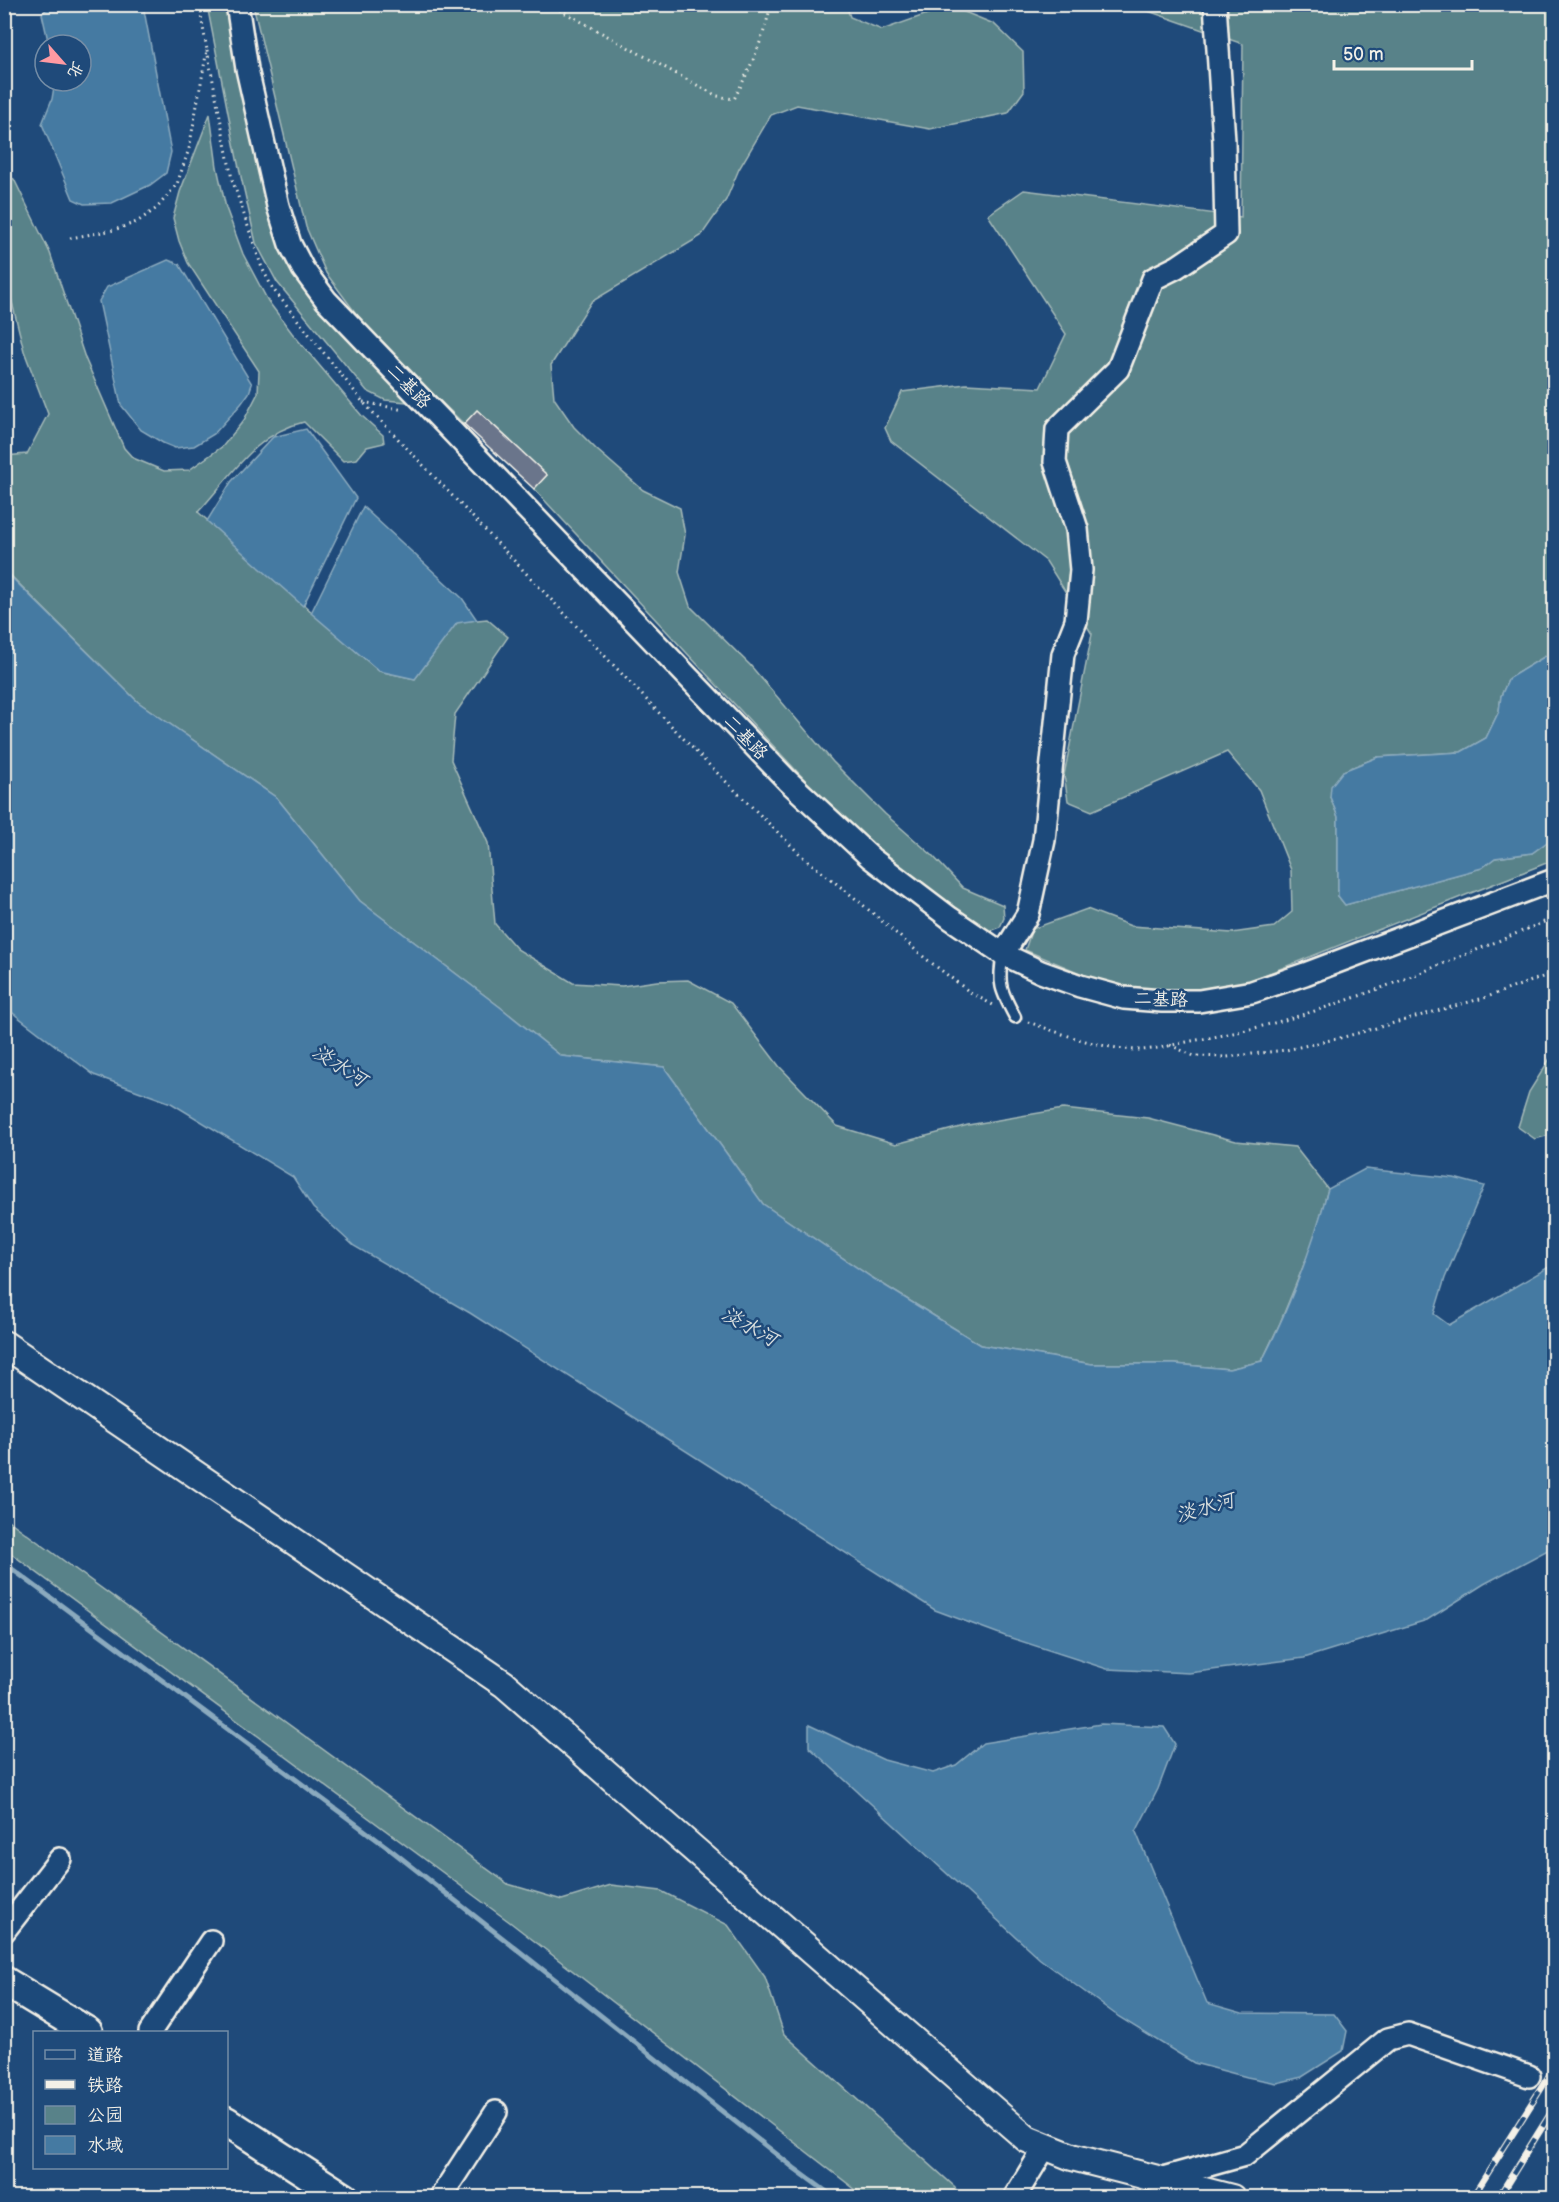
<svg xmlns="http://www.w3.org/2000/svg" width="1559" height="2202" font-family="'Balsamiq Sans','LXGW WenKai TC',sans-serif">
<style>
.green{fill:#588289;stroke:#a6bab8;stroke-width:1.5}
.water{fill:#457aa2;stroke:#8baabe;stroke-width:1.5}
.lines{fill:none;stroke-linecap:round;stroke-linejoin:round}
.stream{stroke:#8baabe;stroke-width:5}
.building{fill:#6b748b;stroke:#f4f1e8;stroke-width:1.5}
.service-casing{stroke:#f4f1e8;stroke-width:15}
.minor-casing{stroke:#f4f1e8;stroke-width:26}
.tertiary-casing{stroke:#f4f1e8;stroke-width:30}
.secondary-casing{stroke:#f4f1e8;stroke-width:33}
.path{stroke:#f4f1e8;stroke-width:3;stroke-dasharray:1.5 4.5;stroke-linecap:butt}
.service{stroke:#1f4a7a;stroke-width:10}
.minor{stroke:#1f4a7a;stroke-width:21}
.tertiary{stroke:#1f4a7a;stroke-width:26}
.secondary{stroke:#1f4a7a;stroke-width:28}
.rail-casing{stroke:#f4f1e8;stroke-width:7}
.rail{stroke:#1f4a7a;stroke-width:4.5;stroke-dasharray:14;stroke-linecap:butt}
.labels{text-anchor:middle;stroke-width:5;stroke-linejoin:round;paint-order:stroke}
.street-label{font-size:18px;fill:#f4f1e8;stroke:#1f4a7a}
.water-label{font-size:20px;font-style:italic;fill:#dadfde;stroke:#1f4a7a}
</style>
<rect width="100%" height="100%" fill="#1f4a7a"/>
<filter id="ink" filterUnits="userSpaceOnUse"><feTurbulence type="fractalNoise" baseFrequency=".0167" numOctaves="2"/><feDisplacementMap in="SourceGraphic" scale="12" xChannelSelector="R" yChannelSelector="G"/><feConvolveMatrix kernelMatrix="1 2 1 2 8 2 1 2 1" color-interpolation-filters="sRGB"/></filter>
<g filter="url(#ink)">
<g class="green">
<path d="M846,4l4,13 32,13 68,-24 44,18 29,28 1,39 -16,22 -78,16 -133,-24 -26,10 -32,54 -13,31 -25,36 -110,66 -40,63 3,33 20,29 23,23 46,40 37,18 5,27 -6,37 11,34 60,59 83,97 52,52 47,41 31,33 40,17 1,13 -4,9 -16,6 -104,-80 -61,-58 -285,-306 13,-14 -70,-65 -13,14 -92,-89 -46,-62 -20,-46 -53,-222z"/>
<path d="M207,5h18l18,95 32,126 133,176 -23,-2 -18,-9 -90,-109 -21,-39 -19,-84z"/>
<path d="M1131,5h423v646l-45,27 -8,18 -2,15 -13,27 -25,14 -83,5 -35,14 -13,26 8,20v79l7,9 136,-37 14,-10 37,-5 22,-16v23l-310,123 -70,9 -70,-9 -79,-33 7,-21 55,-20 44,17 101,7 42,-6 18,-15 -1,-42 -32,-80 -32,-38 -135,59 -24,-10 -4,-26 28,-141 -46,-73 -155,-120 -6,-13 17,-36 64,-8 74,4 26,-54 -78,-119 36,-25 217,27 2,-173z"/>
<path d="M210,114l7,53 9,41 17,46 25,47 24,32 70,83 21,19 1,8 -17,4 -10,12 -14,2 -39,-39c-49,11 -74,56 -106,90l181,159 36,8 42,-57 30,-3 21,18 -53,77 -4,46 37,83 7,81 22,25 56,34 49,3 35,-5 31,-1 43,23 48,63 58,60 59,18 72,-19 95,-16 85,9 88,23 59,6 33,42 -14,51 -34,83 -18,38 -33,8 -54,-5h-83l-111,-19 -110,-68 -108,-73 -99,-137 -103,-11 -61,-49 -140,-106 -83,-103 -139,-96 -133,-132v-114l22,-2 21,-40 -24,-63 -19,-77 -1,-99 10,4 36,74 35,105 39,90 9,10 31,13 25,-1 34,-24 21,-26 14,-27 1,-22 -71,-108 -9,-22 -6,-23 7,-26z"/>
<path d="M1554,1052v82l-19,5 -17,-12 11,-35z"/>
<path d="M5,1518l503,366 54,16 49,-15 50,6 67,34 37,52 19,57 171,153 3,10h-93l-354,-274 -506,-374z"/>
</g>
<g class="water">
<path d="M50,5h93l28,147 -5,21 -16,12 -38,18 -28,1 -11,-5 -31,-75 10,-25 3,-18h26v-36h-32l-7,-31z"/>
<path d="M168,260l11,4 73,120 -3,9 -8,11 -27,30 -20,12 -19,2 -12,-5 -22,-13 -20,-25 -22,-104 8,-14z"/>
<path d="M306,429l50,69 -53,108 -96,-85 24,-39 42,-45z"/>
<path d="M363,507l99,91 15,22 -20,3 -42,56 -36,-8 -68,-58z"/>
<path d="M4,570l134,132 139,96 83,103 140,106 61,49 103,11 99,137 108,73 110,68 111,19h83l54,5 33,-8c28,-55 50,-113 66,-172l37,-20 89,9 30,8 -39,92 -11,36 15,11 105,-61v279l-6,7 -64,34 -57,36 -123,38 -115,15 -82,-4 -102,-33 -70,-26 -465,-297 -116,-67 -41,-38 -20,-31 -122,-74 -77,-28 -89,-68z"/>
<path d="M1554,651v186l-22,16 -37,5 -13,10 -137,37 -7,-9v-79l-8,-20 1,-11 12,-15 35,-14 83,-5 25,-14 13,-27 2,-15 8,-18z"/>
<path d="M1101,1724l63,3 11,17 -17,45 -22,43 71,171 35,10 92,1 13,17 -4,20 -41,26 -25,6 -30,-6 -53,-14 -75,-46 -79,-58 -231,-212v-22l75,35 49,13 23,-8 27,-22z"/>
</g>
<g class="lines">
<path class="stream" d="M4,1563l387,287 403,318 41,30"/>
</g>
<path class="building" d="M477,410l70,65 -13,14 -70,-65z"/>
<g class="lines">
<defs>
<path id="service" d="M1003,954c-6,29 -2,37 12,63"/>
<g id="minor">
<path d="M237,4l10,65 31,137 12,38 13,25 23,31 462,481 83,77 79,60 53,36 38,18 39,14 44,12 38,3h37l53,-9 53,-18 249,-94"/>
<path d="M1003,954l25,-40 16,-74 19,-186 13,-33 5,-51 -4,-41 -22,-67 2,-33 61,-60 35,-90 24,-12 49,-33 -2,-93 -9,-137"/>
<path d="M4,1931l56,-72"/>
<path d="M150,2032l61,-91"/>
<path d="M1159,2179l86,-24 143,-116 20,-5 121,42"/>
<path d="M440,2198l56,-86"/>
<path d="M1014,2198l31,-51"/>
</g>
<path id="tertiary" d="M4,1344l500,340 523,455 45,18 160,41"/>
<g id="secondary">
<path d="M4,1981l84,51"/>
<path d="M226,2121l119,77"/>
</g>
</defs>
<use href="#service" class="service-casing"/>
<use href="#minor" class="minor-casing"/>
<use href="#tertiary" class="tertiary-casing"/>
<use href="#secondary" class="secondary-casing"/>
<g class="path">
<path d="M549,4l168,92 17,3c16,-30 30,-61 37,-95"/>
<path d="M207,50l25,129 30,89 11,21 90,113 339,356 102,100 52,41 69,59 46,35 22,12"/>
<path d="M70,238l44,-8 23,-8 20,-14 20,-24 12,-35 18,-99 -8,-46"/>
<path d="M363,402l41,8"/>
<path d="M1028,1022c35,12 73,27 111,28 17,0 40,-7 58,-10 125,-21 241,-75 357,-122"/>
<path d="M1170,1045l24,11 33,1 59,-7 58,-13 143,-40 67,-24"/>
</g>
<use href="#service" class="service"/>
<use href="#minor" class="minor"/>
<use href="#tertiary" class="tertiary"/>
<use href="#secondary" class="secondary"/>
<defs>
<g id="rail">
<path d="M1472,2198l82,-130"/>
<path d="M1498,2198l56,-90"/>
</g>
</defs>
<use href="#rail" class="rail-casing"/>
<use href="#rail" class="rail"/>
</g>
</g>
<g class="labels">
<g class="street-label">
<text transform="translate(409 386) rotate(46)" y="6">二基路</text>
<text transform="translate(746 737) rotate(46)" y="6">二基路</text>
<text transform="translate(1161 999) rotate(2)" y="6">二基路</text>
</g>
<g class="water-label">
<text transform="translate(340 1065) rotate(33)" y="7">淡水河</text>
<text transform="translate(750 1326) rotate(29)" y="7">淡水河</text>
<text transform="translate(1205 1507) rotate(-16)" y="7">淡水河</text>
</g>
</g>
<rect width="1559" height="2202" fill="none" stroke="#1f4a7a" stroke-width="24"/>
<rect x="12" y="12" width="1535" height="2178" fill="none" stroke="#f4f1e8" stroke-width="2" filter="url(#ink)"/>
<rect x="33" y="2031" width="195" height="138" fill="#1f4a7a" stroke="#748da6" stroke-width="1.5"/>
<rect x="45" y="2050" width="30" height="9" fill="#1f4a7a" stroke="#748da6" stroke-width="1.5"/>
<text x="87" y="2061" font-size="18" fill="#f4f1e8">道路</text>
<rect x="45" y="2080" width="30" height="9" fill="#f4f1e8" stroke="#748da6" stroke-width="1.5"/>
<text x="87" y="2091" font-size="18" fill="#f4f1e8">铁路</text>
<rect x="45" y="2106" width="30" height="18" fill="#588289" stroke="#748da6" stroke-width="1.5"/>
<text x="87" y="2121" font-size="18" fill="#f4f1e8">公园</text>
<rect x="45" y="2136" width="30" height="18" fill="#457aa2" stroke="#748da6" stroke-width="1.5"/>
<text x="87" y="2151" font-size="18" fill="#f4f1e8">水域</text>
<g transform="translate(63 63) rotate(118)"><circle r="28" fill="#1f4a7a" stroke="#748da6" stroke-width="1.5"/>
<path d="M0-4.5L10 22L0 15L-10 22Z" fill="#ff9aa2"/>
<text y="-9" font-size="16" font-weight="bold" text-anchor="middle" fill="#f4f1e8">北</text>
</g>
<path d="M1334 60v9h138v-9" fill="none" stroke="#f4f1e8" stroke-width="3"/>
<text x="1343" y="60" font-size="18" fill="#f4f1e8" stroke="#1f4a7a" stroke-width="4.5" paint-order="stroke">50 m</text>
</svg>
